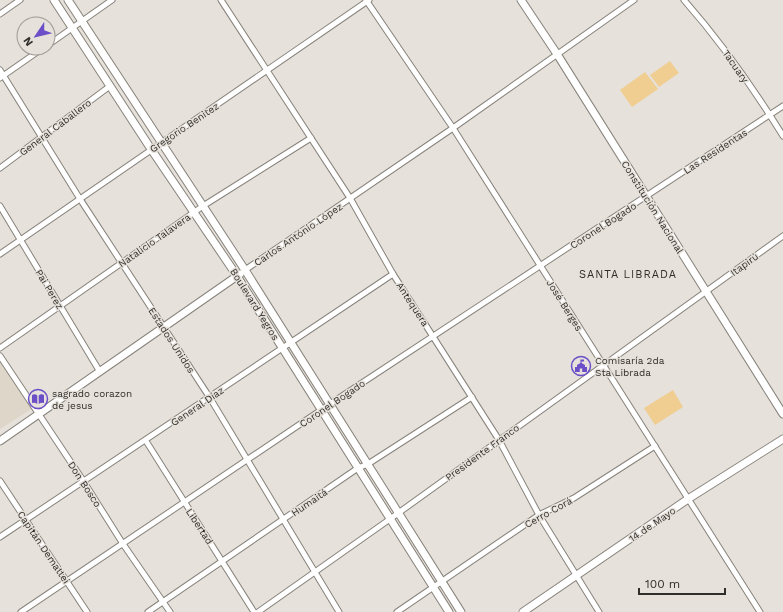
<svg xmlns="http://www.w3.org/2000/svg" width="783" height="612" font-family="'Work Sans',sans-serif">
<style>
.built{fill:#ded6c8}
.park{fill:#f0ce92}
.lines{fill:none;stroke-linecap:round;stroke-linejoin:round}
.street-casing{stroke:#87837c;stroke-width:7}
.secondary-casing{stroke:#87837c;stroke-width:9}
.street{stroke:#fff;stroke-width:5}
.secondary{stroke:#fff;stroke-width:7}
.labels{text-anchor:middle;stroke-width:3;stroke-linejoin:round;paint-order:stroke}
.street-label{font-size:10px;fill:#302e2b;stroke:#e6e1da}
.poi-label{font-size:10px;fill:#302e2b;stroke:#e6e1da;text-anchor:start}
.neighbourhood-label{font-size:11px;letter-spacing:1px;fill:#302e2b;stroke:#e6e1da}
</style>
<rect width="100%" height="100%" fill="#e6e1da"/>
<path class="built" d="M0,359l33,49 -33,21z"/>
<g class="park">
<path d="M670,61l9,12 -20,14 -9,-12z"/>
<path d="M645,72l13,17 -26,18 -12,-17z"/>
<path d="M673,390l10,17 -28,18 -11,-17z"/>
</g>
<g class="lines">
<defs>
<g id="street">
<path d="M221,0l129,198 43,76 106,166 40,75 60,97"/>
<path d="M366,0l87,128 307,484"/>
<path d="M684,0c37,42 70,89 99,136"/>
<path d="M0,14l20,-14"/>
<path d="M48,45l64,-45"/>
<path d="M0,70l80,129 130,199 129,214"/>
<path d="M0,78l43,-30"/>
<path d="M0,168l110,-82"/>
<path d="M0,206l100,166"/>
<path d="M0,254l369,-254"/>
<path d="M245,270l208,-142 181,-128"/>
<path d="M0,348l203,-142 108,-68"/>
<path d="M0,356l84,126 39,62 47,68"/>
<path d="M146,441l108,171"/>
<path d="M0,481l87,131"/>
<path d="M0,537l393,-263"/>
<path d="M21,612l309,-208 453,-298"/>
<path d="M148,612l210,-144 10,-4 104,-67"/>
<path d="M258,612l132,-93 393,-283"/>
<path d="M397,612l142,-97 35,-17 81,-52"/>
</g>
<g id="secondary">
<path d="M54,0l97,149 86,127 212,336"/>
<path d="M68,0l177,270 216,342"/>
<path d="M521,0l36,54 226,360"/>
<path d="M0,441l240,-167"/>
<path d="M523,612l165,-113 95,-60"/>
</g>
</defs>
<use href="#street" class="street-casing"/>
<use href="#secondary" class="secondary-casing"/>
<use href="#street" class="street"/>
<use href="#secondary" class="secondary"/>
</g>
<defs>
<symbol id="civic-ring" viewBox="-11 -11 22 22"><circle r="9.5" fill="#e6e1da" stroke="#6c4fc8" stroke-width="1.5"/><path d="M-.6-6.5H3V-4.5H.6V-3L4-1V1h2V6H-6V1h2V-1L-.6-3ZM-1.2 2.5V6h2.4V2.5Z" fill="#6c4fc8"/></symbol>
<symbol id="library-ring" viewBox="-11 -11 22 22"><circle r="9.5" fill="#e6e1da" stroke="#6c4fc8" stroke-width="1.5"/><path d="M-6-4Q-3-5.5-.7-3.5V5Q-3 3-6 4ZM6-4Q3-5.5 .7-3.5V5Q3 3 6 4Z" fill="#6c4fc8"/></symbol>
</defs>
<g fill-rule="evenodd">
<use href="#civic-ring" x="570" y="355" width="22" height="22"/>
<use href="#library-ring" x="27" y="388" width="22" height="22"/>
</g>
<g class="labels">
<g class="street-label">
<text transform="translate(736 66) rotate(55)" y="4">Tacuary</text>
<text transform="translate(55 127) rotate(-37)" y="4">General Caballero</text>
<text transform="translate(184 127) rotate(-34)" y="4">Gregorio Benitez</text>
<text transform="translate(715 151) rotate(-33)" y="4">Las Residentas</text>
<text transform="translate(653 207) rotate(58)" y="4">Constitución Nacional</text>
<text transform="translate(603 225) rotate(-33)" y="4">Coronel Bogado</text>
<text transform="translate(298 234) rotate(-34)" y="4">Carlos António López</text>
<text transform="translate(154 240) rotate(-35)" y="4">Natalicio Talavera</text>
<text transform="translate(744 264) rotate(-36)" y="4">Itapirú</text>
<text transform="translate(50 289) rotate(59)" y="4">Pai Perez</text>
<text transform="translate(255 304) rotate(58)" y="4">Boulevard Yegros</text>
<text transform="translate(413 304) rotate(57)" y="4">Antequera</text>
<text transform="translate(565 305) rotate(58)" y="4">José Berges</text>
<text transform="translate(172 340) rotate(57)" y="4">Estados Unidos</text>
<text transform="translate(332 403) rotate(-34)" y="4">Coronel Bogado</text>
<text transform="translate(197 406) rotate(-34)" y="4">General Díaz</text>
<text transform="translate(482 452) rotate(-36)" y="4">Presidente Franco</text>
<text transform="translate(85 484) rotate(57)" y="4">Don Bosco</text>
<text transform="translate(309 502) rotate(-34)" y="4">Humaitá</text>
<text transform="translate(548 512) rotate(-29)" y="4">Cerro Corá</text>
<text transform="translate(652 524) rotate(-34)" y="4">14 de Mayo</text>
<text transform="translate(200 526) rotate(57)" y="4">Libertad</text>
<text transform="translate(44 547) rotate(56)" y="4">Capitán Demattei</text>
</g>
<g class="poi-label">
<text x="595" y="364">Comisaría 2da<tspan x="595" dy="12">Sta Librada</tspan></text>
<text x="52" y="397">sagrado corazon<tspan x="52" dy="12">de jesus</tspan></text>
</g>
<g class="neighbourhood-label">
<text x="628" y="278">SANTA LIBRADA</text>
</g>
</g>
<g transform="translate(36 36) rotate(235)"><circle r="19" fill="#e6e1da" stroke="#9d9994"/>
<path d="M0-3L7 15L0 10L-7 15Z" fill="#6c4fc8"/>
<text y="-6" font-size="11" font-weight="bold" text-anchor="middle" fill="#302e2b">N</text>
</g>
<path d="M639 588v6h86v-6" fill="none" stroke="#302e2b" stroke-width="2"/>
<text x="645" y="588" font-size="12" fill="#302e2b" stroke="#e6e1da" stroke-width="3" paint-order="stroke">100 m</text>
</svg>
